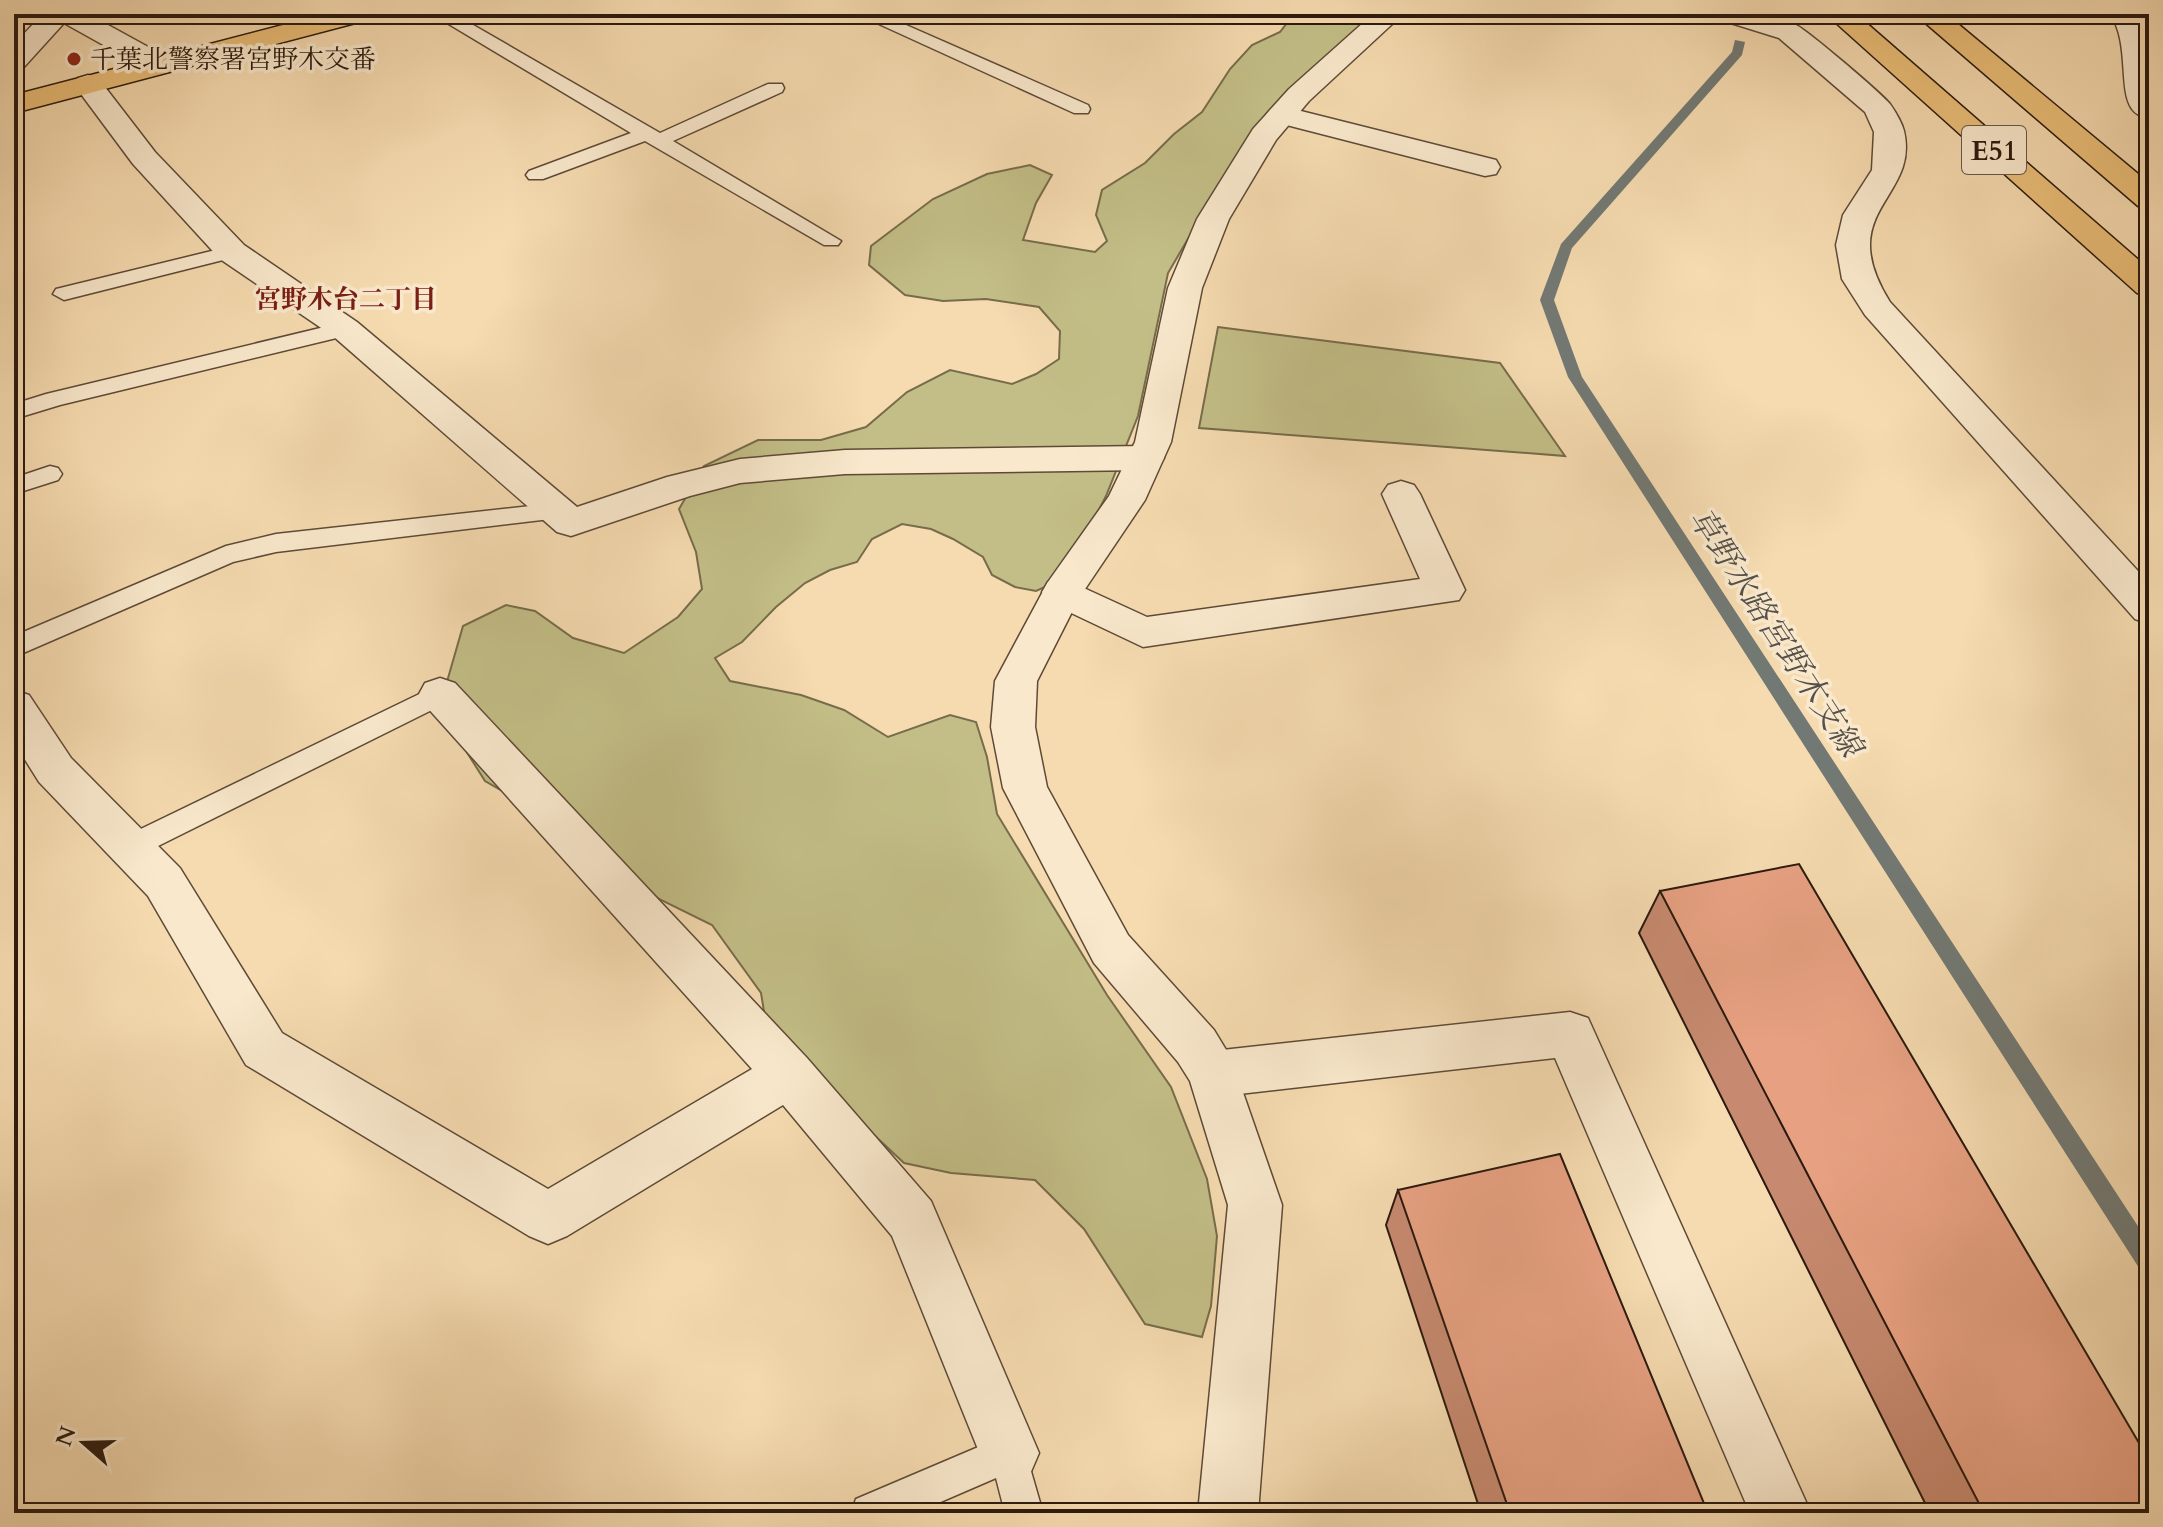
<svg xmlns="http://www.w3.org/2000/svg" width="2163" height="1527" font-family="Cardo,'Noto Serif JP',serif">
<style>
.green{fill:#c3be87;stroke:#776c4b;stroke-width:2}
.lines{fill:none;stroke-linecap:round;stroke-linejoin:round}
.stream{fill:#727974;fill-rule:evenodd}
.service-casing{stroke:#5e4a37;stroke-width:3}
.minor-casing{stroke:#5e4a37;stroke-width:3}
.tertiary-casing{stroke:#5e4a37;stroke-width:3}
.primary-casing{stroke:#2b1a0f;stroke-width:3}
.motorway-casing{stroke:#2b1a0f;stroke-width:3}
.service{fill:#f9e8cc;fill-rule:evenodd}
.minor{fill:#f9e8cc;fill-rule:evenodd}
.tertiary{fill:#f9e8cc;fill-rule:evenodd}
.primary{fill:#ebbe78;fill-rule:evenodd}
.motorway{fill:#ebbe78;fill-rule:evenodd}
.wall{fill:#c78a70;stroke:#2b1a0f;stroke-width:2}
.building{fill:#e7a182;stroke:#2b1a0f;stroke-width:2}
.poi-dot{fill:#8f2418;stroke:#f9e8cc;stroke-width:3}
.labels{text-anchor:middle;stroke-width:7;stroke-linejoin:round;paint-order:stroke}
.far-poi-label{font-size:26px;fill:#2b1a0f;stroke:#f9e8cc;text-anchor:start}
.far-neighbourhood-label{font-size:26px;font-weight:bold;fill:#7a1f14;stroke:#f9e8cc}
.shield{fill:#f9e8cc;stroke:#695848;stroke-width:2}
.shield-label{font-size:28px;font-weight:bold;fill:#2b1a0f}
.water-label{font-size:32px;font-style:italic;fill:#55514a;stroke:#f9e8cc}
</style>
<rect width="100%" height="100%" fill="#f6dbb0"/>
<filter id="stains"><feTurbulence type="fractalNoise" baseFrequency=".0025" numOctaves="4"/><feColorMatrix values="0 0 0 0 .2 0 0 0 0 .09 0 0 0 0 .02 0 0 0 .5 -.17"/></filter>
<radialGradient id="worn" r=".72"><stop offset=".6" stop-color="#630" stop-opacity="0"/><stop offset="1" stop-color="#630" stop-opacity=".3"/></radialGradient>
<g class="green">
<path d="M1294,14h83l-158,172 -51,87 -30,143 -32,80 -43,83 -27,12 -21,-4 -23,-12 -9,-18 -30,-18 -22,-10 -29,-5 -30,15 -15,23 -27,8 -25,13 -29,24 -34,35 -27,16 15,23 71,14 43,15 44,27 62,-22 26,7 11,35 10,57 110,181 64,92 36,92 10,57 -6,70 -9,31 -57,-13 -61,-95 -49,-49 -84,-7 -47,-10 -136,-127 -7,-43 -49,-68 -53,-26 -96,-73 -78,-45 -36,-57 -5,-32 19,-66 43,-21 29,6 38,27 51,15 54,-36 24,-28 -6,-37 -17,-43 25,-43 54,-26h63l45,-13 41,-35 43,-22 62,14 24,-10 23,-15 1,-28 -21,-24 -53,-8 -43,2 -38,-6 -36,-30 2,-19 62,-47 54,-25 43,-9 22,10 -16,28 -13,37 72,12 12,-11 -11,-26 6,-25 43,-27 29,-29 28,-22 28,-43 22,-24 28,-13z"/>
<path d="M1218,327l282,36 65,93 -366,-28z"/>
</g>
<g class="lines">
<path class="stream" d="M1735,40l10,2 -3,13 -170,193 -18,52 28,77 567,866v31l-8,-3 -573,-894 -28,-77 21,-56 171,-192z"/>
<defs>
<g id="service">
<path d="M432,14h22l206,119 108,-49h14l2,4 -2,4 -109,49 168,100 -3,4h-14l-179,-104 -102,38h-14l-3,-4 3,-4 102,-38z"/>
<path d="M857,14h24l207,91 2,4 -2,4h-14z"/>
<path d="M232,246l7,2 3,4 -3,4 -175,44 -11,-6 3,-5z"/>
<path d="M345,322l11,7 -3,5 -293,71 -46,14v-15l32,-10z"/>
<path d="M50,466l8,2 4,6 -4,6 -44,14v-16z"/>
<path d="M558,503l9,2 3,6 -3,6 -291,35 -43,10 -219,95v-21l212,-90 50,-12z"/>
<path d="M440,684l10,3 4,7 -4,7 -310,154 -10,4 -10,-4 -5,-8 5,-8z"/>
<path d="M1009,1434l13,6 21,73h-38l-9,-35 -81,35h-64l5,-14z"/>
</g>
<g id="minor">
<path d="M43,14h45l82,45 4,6 -4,6 -10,3 -10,-3 -86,-48 -40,44 -10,3v-26z"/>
<path d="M2110,14h28l9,12 2,92c-7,-2 -13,-3 -17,-9 -14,-19 -2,-67 -22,-95z"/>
<path d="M88,75l10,3 57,74 89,93 113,77 220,185 90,-30 73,-18 105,-9 300,-4 13,3 6,9 -6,9 -13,3 -300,4 -105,9 -50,13 -119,40 -14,-4 -224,-196 -113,-77 -87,-95 -55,-74 -4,-6 4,-6z"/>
<path d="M1281,106l215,54 4,7 -4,7 -11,2 -214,-55 -5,-6 5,-6z"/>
<path d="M1401,481l13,4 6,9 45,96 -6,10 -316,47 -95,-45 -6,-10 6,-10 14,-4 85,39 273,-38 -38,-85 6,-9z"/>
<path d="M440,678l15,5 352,375 124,143 108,252 -9,21 -21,9 -21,-9 -96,-238 -109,-131 -216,131 -19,8 -19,-8 -283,-171 -98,-169 -109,-114 -25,-40v-52l15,5 42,63 109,110 102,165 266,156 204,-120 -327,-364 -6,-11 6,-11z"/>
<path d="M1570,1012l18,6 223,495h-61l-195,-455 -342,39 -18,-7 -7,-16 7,-16 18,-7z"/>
</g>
<g id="tertiary">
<path d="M1373,14h30l-94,87 -33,39 -47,79 -27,69 -31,154 -26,58 -66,98 -42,83 -2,46 12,60 81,148 86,95 17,28 51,147 -24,308h-60l30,-308 -38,-124 -12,-19 -84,-99 -91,-175 -12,-61 4,-46 53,-99 61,-86 26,-54 33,-154 29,-69 56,-90 36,-40z"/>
<path d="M1717,14c28,0 53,0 79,11 11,5 85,68 94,79 5,7 12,19 14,27 16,68 -72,79 -14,171l259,281v41l-14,-5 -270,-304 -23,-36 -6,-34 7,-30 29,-45 2,-38 -9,-20 -86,-74 -58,-18z"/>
</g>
<path id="primary" d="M325,14h46l-4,6 -353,93v-18z"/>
<g id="motorway">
<path d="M1826,14h30l293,255v27l-12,-3z"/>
<path d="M1915,14h31l203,169v25l-11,-2z"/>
</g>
</defs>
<use href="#service" class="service-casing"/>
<use href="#minor" class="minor-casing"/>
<use href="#tertiary" class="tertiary-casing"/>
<use href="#primary" class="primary-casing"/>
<use href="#motorway" class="motorway-casing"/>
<use href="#service" class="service"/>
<use href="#minor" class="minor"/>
<use href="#tertiary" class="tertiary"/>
<use href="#primary" class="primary"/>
<use href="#motorway" class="motorway"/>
</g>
<g class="wall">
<path d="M1660,891l489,622h-219l-291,-580z"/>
<path d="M1398,1190l310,323h-227l-95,-288z"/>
</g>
<g class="building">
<path d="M1799,864l350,596v53h-165l-324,-622z"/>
<path d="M1560,1154l148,359h-198l-112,-323z"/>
</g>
<circle class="poi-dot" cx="74" cy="59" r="8"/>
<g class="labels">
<g class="far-poi-label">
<text x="90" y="68">千葉北警察署宮野木交番</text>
</g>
<g class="far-neighbourhood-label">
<text x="346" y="308">宮野木台二丁目</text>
</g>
<rect class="shield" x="1962" y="126" width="64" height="48" rx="6"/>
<g class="shield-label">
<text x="1994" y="160">E51</text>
</g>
<g class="water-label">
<text transform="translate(1776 632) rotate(57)" y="11">草野水路宮野木支線</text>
</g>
</g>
<rect width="2163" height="1527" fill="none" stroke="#f6dbb0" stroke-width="48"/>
<rect x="16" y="16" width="2131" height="1495" fill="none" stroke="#2b1a0f" stroke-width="4"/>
<rect x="24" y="24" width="2115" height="1479" fill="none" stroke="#2b1a0f" stroke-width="2"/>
<g transform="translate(84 1443) rotate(290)" stroke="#f9e8cc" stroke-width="6" paint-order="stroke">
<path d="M0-6L14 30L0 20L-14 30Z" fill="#2b1a0f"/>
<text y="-12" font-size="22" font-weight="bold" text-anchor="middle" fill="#2b1a0f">N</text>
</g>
<rect width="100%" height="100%" filter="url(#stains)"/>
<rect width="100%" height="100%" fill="url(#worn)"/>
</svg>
